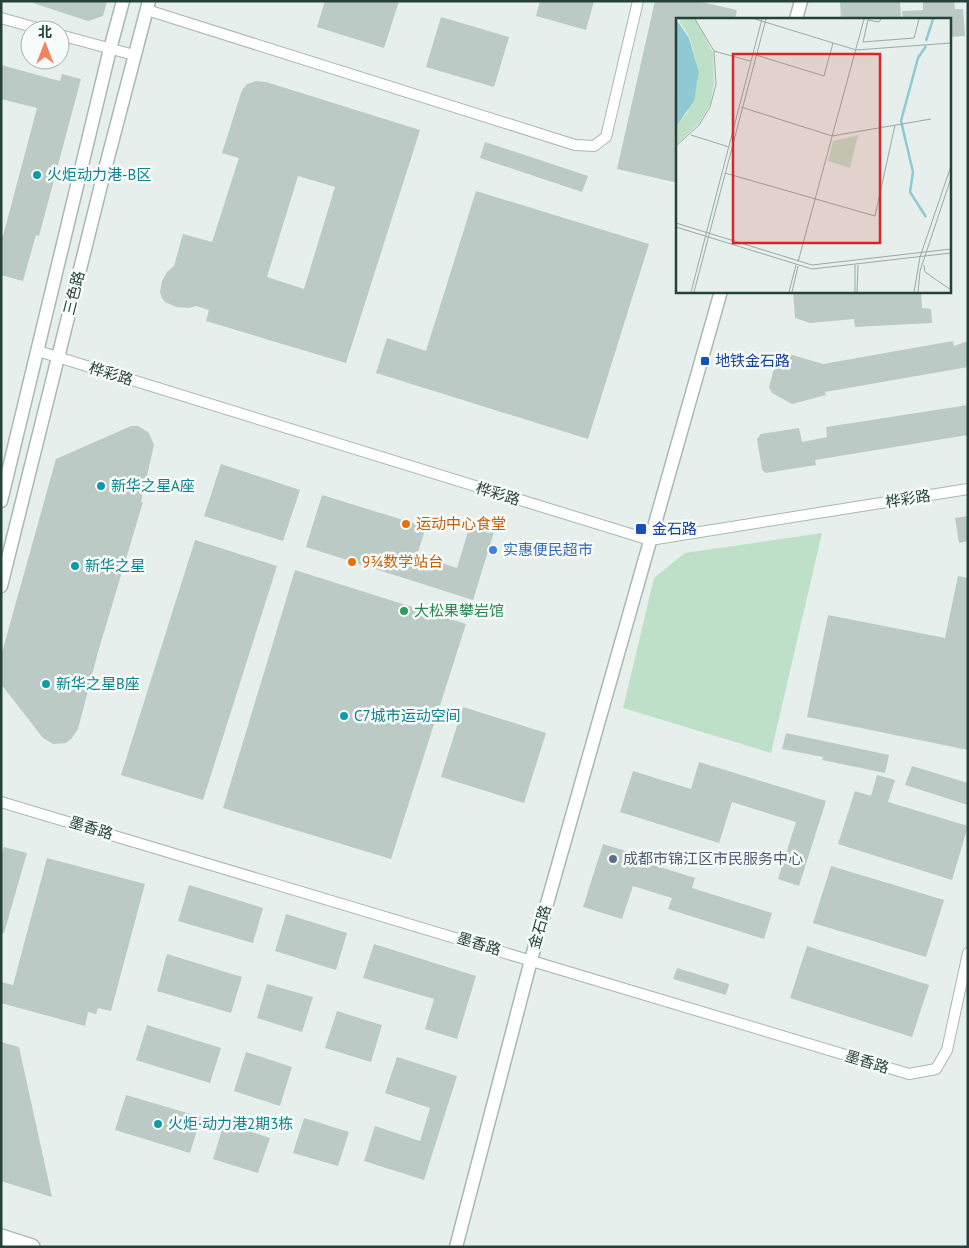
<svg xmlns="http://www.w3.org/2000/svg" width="969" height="1248" font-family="'PT Sans','Noto Sans SC',sans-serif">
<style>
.green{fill:#bfe0c8}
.building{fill:#bbcac4;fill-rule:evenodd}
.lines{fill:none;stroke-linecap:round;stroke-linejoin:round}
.minor-casing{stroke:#a8b8b2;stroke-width:12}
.tertiary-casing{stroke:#a8b8b2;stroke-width:15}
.secondary-casing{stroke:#a4bbb3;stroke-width:18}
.minor{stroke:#fff;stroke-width:10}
.tertiary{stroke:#fff;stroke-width:12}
.secondary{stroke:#fff;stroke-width:15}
.culture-dot{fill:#0f9aa8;stroke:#f7fbf9;stroke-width:2}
.transit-dot{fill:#1a4fb4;stroke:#f7fbf9;stroke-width:2}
.food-dot{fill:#e8710a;stroke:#f7fbf9;stroke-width:2}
.shop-dot{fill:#3f7fe0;stroke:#f7fbf9;stroke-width:2}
.leisure-dot{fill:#2e9e5b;stroke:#f7fbf9;stroke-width:2}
.service-dot{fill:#5c6f8a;stroke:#f7fbf9;stroke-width:2}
.labels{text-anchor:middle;stroke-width:5;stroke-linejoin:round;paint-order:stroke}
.culture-label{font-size:15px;fill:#0d838f;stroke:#f7fbf9;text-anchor:start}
.street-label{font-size:15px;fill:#24423a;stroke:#f7fbf9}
.transit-label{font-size:15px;fill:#164399;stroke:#f7fbf9;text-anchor:start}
.food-label{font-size:15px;fill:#c56008;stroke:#f7fbf9;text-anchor:start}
.shop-label{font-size:15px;fill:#366cbe;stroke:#f7fbf9;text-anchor:start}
.leisure-label{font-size:15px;fill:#27864d;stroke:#f7fbf9;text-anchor:start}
.service-label{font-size:15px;fill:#4e5e75;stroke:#f7fbf9;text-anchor:start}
.inset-river{fill:none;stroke:#8ec9d4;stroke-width:2.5}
.inset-road{fill:none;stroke:#98aaa4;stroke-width:1}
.view{fill:#d62828;fill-opacity:0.15;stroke:#d62828;stroke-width:2.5}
.inset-edge{fill:none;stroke:#24423a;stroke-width:2.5}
</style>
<rect width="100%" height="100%" fill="#e6efeb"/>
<path class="green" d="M822,533l-51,220 -148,-45 31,-130 31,-25z"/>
<g class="building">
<path d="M34,1h73l-4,15 -15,5 -55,-18z"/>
<path d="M325,1h74l-15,47 -67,-21z"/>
<path d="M540,1h54l-8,29 -50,-14z"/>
<path d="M655,1h42l40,9 -2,9h-57v164l-61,-14z"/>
<path d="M900,1l1,18h-60l-1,-17z"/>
<path d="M923,1h31l1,8h8l2,27 -15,1v-18h-47l-1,-8 21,-1z"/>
<path d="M441,17l68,20 -15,50 -68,-20z"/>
<path d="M1,65l59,16 2,-7 19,5 -42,157 -3,-1 -13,46 -22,-6v-40l2,1 34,-128 -36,-9z"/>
<path d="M256,81l10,1 154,48 -74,233 -140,-42 3,-11 -13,-4 -7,2 -13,-1 -11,-5 -3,-4 -2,-6 2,-11 5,-9 7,-6 9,-32 29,8 27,-84 -17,-5 20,-63 5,-6zM298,176l37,11 -31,102 -37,-12z"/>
<path d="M485,142l103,34 -6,16 -102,-34z"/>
<path d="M476,191l173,53 -61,195 -212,-66 11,-35 39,13z"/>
<path d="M793,291h128l1,17 9,1 1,14 -77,4 -1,-8 -44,4 -15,-5z"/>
<path d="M953,341l1,5 14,-5v26l-143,25 1,3 -34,9 -20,-11 -3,-6 10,-36 44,13z"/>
<path d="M968,405v30l-153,25 1,5 -50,8 -4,-3 -5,-31 4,-5 38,-6 3,14 25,-5 -1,-10z"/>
<path d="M131,426h7l11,7 5,12 -13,57h2l-45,150 -20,77 -7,10 -5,4 -13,1 -10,-6 -42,-54v-28l55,-197z"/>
<path d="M221,464l79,26 -17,51 -79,-25z"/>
<path d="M322,495l104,32 -9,28 40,13 13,-43 24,7 -21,68 -167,-53z"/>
<path d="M968,516v25l-9,2 -4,-25z"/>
<path d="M195,540l82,26 -74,234 -82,-25z"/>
<path d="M295,570l171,54 -75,235 -168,-51z"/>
<path d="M958,576l10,2v172l-161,-33 21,-102 117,23z"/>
<path d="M463,707l83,26 -22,70 -83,-26z"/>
<path d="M786,733l103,22 -4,18 -63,-13 1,-3 -41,-8z"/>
<path d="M699,762l127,39 -27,85 -21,-7 18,-57 -64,-20 -13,41 -99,-31 13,-41 58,18z"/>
<path d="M912,766l56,17v22l-63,-20z"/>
<path d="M877,775l18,5 -7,22 80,24 -16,54 -114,-36 17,-53 16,5z"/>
<path d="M603,844l39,12 -1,5 54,17 -3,10 80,25 -8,26 -96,-30 4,-11 -39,-12 -11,33 -39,-12z"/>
<path d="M4,847l23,6 -23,80h-3v-77z"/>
<path d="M47,858l98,26 -34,127 -13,-3 -2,6 -8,-2 -3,14 -84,-23v-21l12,3z"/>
<path d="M831,866l113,34 -18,57 -113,-34z"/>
<path d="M189,885l74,23 -10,35 -75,-22z"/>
<path d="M286,914l61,19 -11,37 -61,-19z"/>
<path d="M374,944l102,32 -19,63 -32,-10 9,-30 -71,-21z"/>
<path d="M807,946l122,39 -17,52 -122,-39z"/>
<path d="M167,954l75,23 -11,36 -74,-22z"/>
<path d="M677,968l52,16 -3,11 -53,-16z"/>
<path d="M267,984l46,13 -11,35 -45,-14z"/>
<path d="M337,1011l45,14 -11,37 -46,-14z"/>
<path d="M147,1025l74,23 -11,35 -74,-23z"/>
<path d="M1,1042l18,5 33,150 -51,-16z"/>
<path d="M246,1052l46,15 -12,39 -46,-15z"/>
<path d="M397,1057l60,19 -33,104 -60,-19 11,-35 45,15 10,-33 -45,-15z"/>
<path d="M126,1095l75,22 -11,36 -75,-23z"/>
<path d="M304,1118l45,14 -11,34 -45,-13z"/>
<path d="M224,1123l46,15 -12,35 -45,-14z"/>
</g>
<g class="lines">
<defs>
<g id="minor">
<path d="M147,10l428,135 19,1 12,-9 32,-136"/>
<path d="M1,18l43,12"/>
<path d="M60,35l74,20"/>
<path d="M38,351l612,189 318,-51"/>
<path d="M1,802l908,272 27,-5 11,-19 21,-97"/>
</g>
<g id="tertiary">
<path d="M796,19l5,-18"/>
<path d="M1,501l109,-452 13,-48"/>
<path d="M1,586l103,-413 45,-172"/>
<path d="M456,1247l75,-287 190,-669"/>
</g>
<path id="secondary" d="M1,1237l31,10"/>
</defs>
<use href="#minor" class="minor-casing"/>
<use href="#tertiary" class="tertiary-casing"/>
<use href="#secondary" class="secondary-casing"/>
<use href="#minor" class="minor"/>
<use href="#tertiary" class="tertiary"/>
<use href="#secondary" class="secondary"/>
</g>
<g class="culture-dot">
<circle cx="37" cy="175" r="5"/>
<circle cx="101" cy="486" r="5"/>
<circle cx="75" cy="566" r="5"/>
<circle cx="46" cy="684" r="5"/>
<circle cx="344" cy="716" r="5"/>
<circle cx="158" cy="1124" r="5"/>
</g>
<g class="transit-dot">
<rect x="700" y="356" width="10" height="10" rx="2.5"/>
<rect x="635" y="523" width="12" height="12" rx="2.5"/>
</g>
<g class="food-dot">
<circle cx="406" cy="524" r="5"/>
<circle cx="352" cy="562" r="5"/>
</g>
<circle class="shop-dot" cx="493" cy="550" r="5"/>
<circle class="leisure-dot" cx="404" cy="611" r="5"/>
<circle class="service-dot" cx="613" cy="859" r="5"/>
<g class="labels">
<g class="culture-label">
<text x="47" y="180">火炬动力港-B区</text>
<text x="111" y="491">新华之星A座</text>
<text x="85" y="571">新华之星</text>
<text x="56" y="689">新华之星B座</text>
<text x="354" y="721">C7城市运动空间</text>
<text x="168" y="1129">火炬·动力港2期3栋</text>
</g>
<g class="street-label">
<text transform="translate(74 293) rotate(-76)" y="5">三色路</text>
<text transform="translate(111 374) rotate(17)" y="5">桦彩路</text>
<text transform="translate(498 494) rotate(17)" y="5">桦彩路</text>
<text transform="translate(908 499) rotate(-9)" y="5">桦彩路</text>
<text transform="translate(91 828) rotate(17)" y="5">墨香路</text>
<text transform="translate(540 927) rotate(-74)" y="5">金石路</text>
<text transform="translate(479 944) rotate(17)" y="5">墨香路</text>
<text transform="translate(867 1062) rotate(17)" y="5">墨香路</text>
</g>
<g class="transit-label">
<text x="715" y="366">地铁金石路</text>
<text x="652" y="534">金石路</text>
</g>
<g class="food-label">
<text x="416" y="529">运动中心食堂</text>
<text x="362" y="567">9¾数学站台</text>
</g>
<g class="shop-label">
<text x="503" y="555">实惠便民超市</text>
</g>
<g class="leisure-label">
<text x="414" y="616">大松果攀岩馆</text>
</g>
<g class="service-label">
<text x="623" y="864">成都市锦江区市民服务中心</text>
</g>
</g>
<g transform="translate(676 18)">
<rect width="275" height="275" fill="#e6efeb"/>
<path d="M2,1h17l11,20 7,14 1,30 -4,22 -11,18 -23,22v-18l11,-14 10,-27 2,-14 -9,-34zM182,117l-8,33 -22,-7 5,-20z" fill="#bfe0c8"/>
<path d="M0,1l13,19 10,34 -5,29 -18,26z" fill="#8ec9d4"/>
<path class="inset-river" d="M250,23l7,-22M250,28l-8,12 -17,63 12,51 -3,20 16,25M0,34l6,23 -6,26"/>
<path class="inset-road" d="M79,1l101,31 95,-7M205,1l-2,3 -11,-2 -5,22 51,-4 5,-19M38,33l36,10M80,37l68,21 9,-33M65,89l91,29 99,-17M15,117l38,12M0,128l23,-21 11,-18 6,-23 -2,-33 -19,-32M49,155l150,43 20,-91M0,205l136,42 139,-16M0,209l136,42 139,-16M122,244l66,-243M248,247l1,7 26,18M15,274l71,-273M18,274l72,-273M113,274l7,-27M116,274l6,-26M179,274v-27M181,274l1,-27M238,274l6,-35 31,-91M242,274l2,-21 31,-93"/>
<path class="view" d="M57,36h147v189h-147z"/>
<rect width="275" height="275" class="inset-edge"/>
</g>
<rect width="969" height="1248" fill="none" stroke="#24423a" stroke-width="5"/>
<g transform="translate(45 45)"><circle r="24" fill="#f7fbf9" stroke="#a3b1ad"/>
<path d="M0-4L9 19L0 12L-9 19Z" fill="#f4845f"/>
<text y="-8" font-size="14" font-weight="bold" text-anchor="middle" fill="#24423a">北</text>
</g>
</svg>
